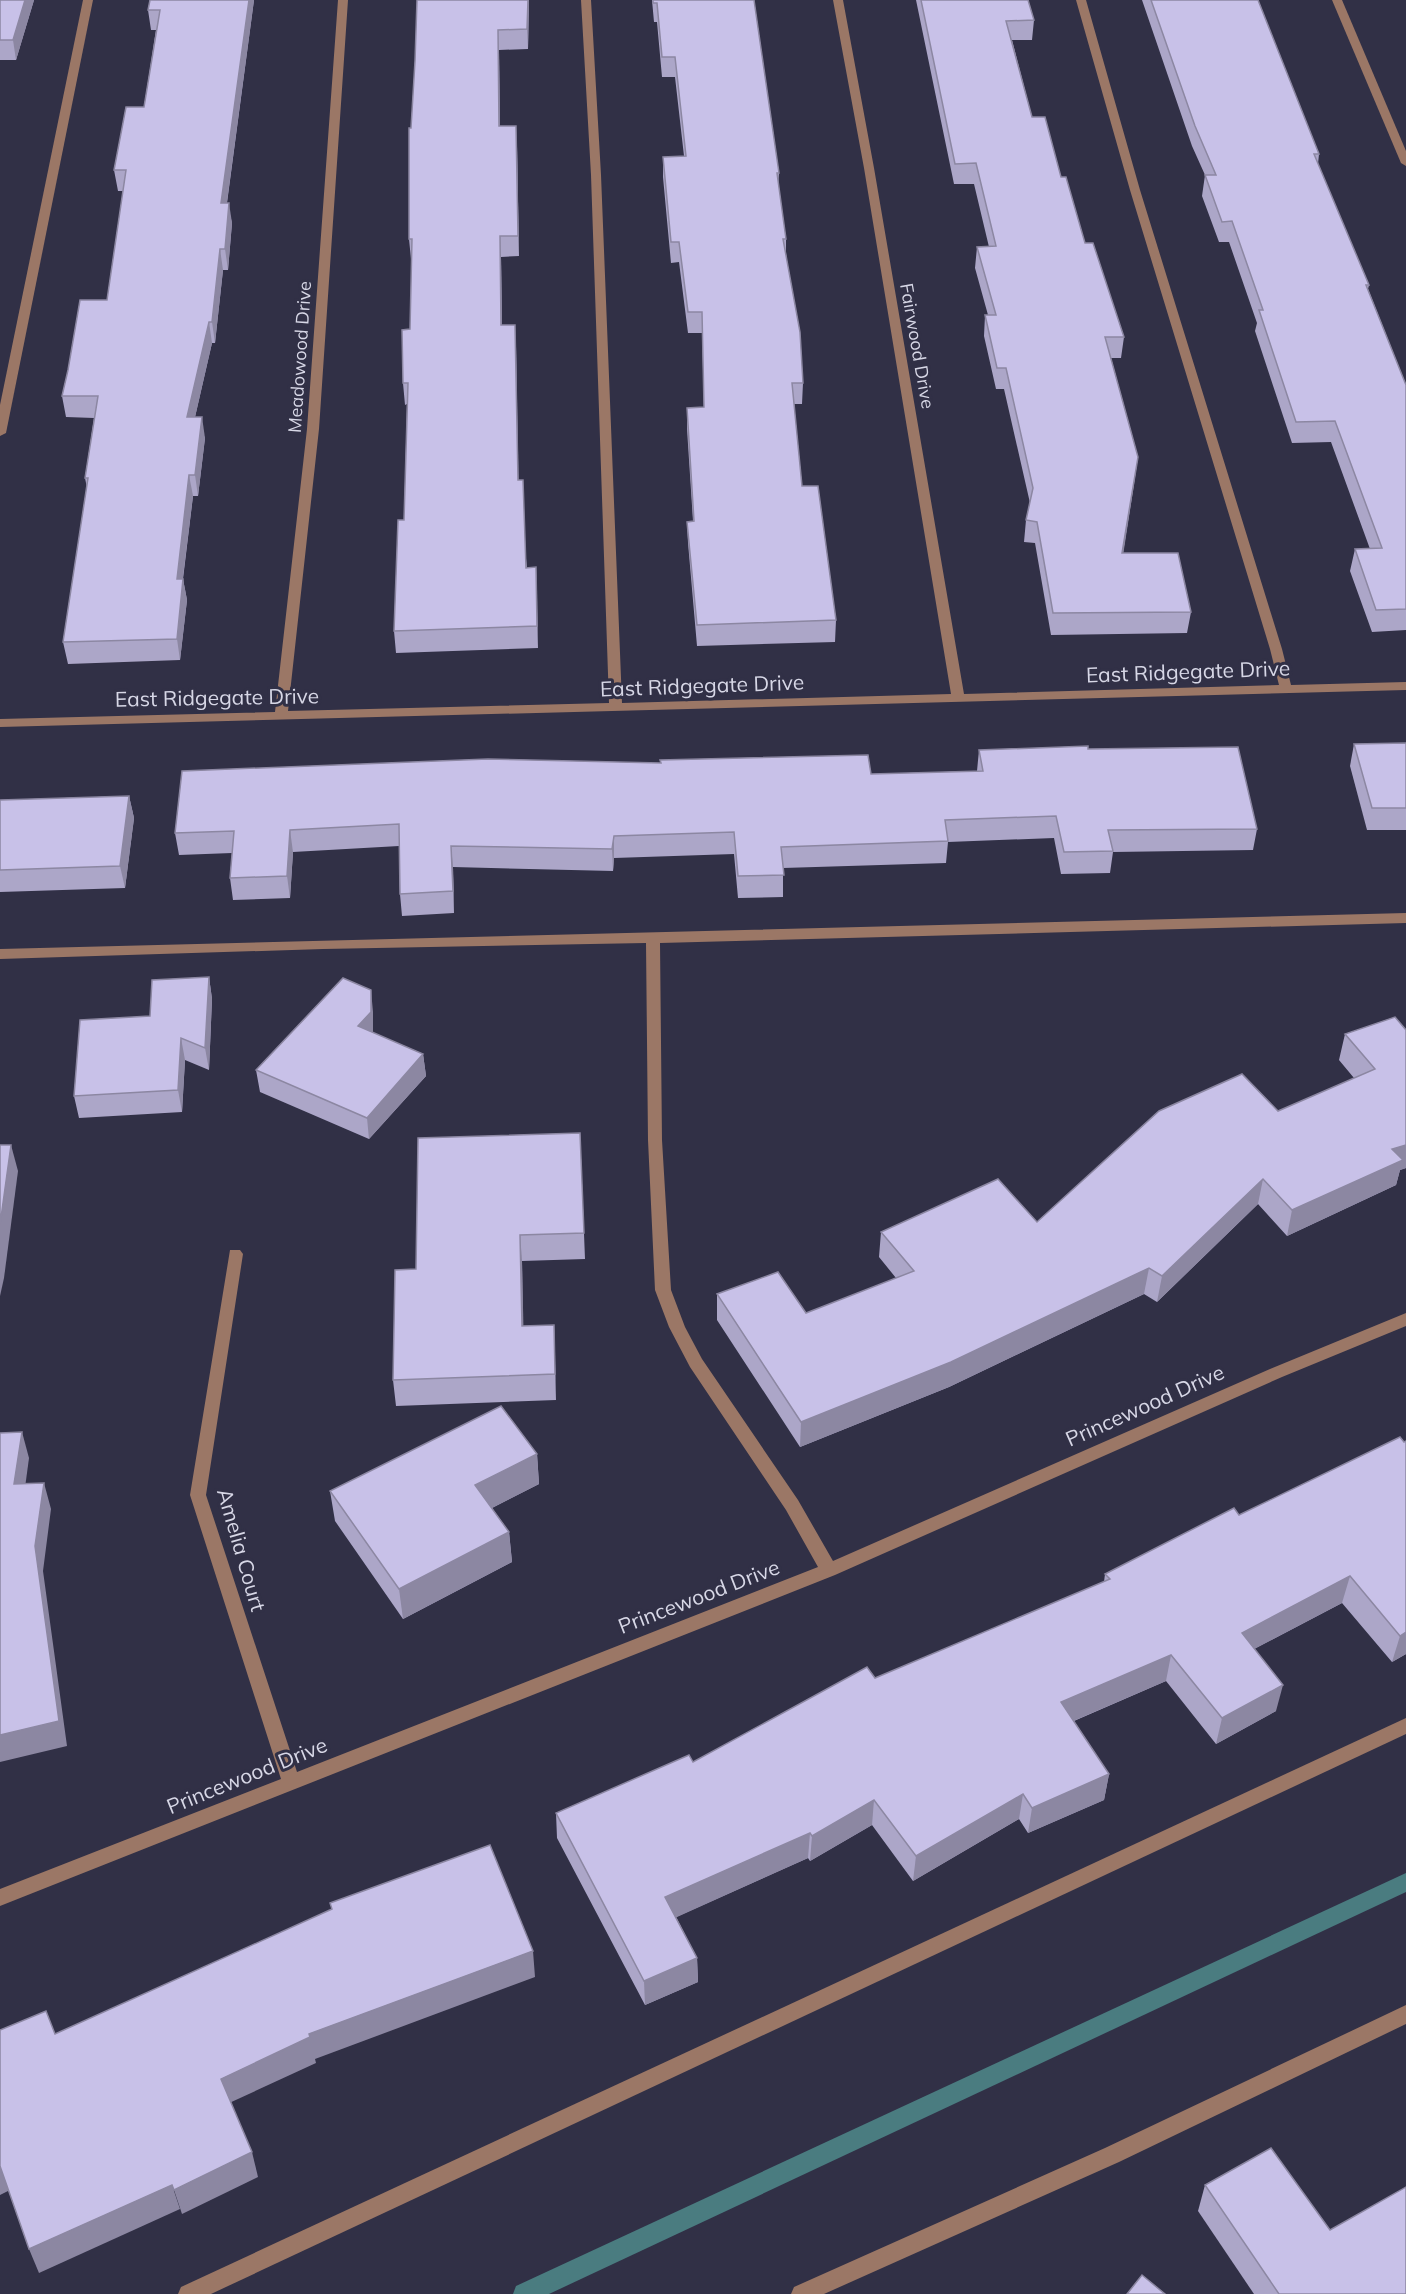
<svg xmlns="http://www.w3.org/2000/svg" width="1406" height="2294" font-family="Mulish,sans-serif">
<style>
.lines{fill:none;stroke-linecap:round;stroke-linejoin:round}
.stream{fill:#4a7c80;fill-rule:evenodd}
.minor{fill:#9b7766;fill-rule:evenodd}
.wall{fill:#aca6c8}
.shaded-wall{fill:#8c87a2}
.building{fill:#c8c1e8;stroke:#8c87a2;stroke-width:1.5}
.labels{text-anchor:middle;stroke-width:6;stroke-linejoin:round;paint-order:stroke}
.far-street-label{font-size:18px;fill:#d7d7e6;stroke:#313046}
.street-label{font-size:21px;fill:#d7d7e6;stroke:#313046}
</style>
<rect width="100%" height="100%" fill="#313046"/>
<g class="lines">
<path class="stream" d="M1406,1873v19l-857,402h-36l3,-8z"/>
<g class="minor">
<path d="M83,0h10l-87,433 -6,3v-31z"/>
<path d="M338,0h10l-29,429 -31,282 321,-8 -18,-528 -10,-175h10l10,175 21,528 329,-9 -87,-526 -31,-168h10l31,168 90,526 315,-9 -9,-36 -140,-459 -54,-190h10l54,190 142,459 9,36 115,-3v8l-1406,37v-8l275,-7 32,-283z"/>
<path d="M1332,0h10l64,151v15l-5,-3z"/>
<path d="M1406,913v10l-746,20 2,197 9,150 14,37 17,32 96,141 35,61 437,-192 136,-56v13l-124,51 -447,198 -835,331v-17l281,-110 -91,-284 40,-245h10l3,4 -37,241 91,277 521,-205 -32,-57 -96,-143 -21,-40 -14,-37 -7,-150 -2,-197 -323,6 -323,10v-10z"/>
<path d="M1406,1718v16l-1195,560h-33l3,-7z"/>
<path d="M1406,2005v19l-287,138 -295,132h-33l3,-7 311,-139z"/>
</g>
</g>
<g class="wall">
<path d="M0,0h34l-18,60h-16z"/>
<path d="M150,0h104l-27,203 5,20 -4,47h-5l-8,73h-3l-17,74 10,21 -7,58h-5l-10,83 4,21 -7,60 -112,4 -5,-22 24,-154 -2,-10 9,-60 -28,-1 -4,-21 45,-96 16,-109h-5l-4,-21 30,-63 12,-77h-5l-3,-20z"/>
<path d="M529,0l-1,49 -29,1 1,76 17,20 2,110 -18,1 1,68 14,21 2,134 9,88 9,-1 2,81 -142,5 -2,-22 10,-111 3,-116 -2,1 -2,-22 7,-54 2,-70h-1l-2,-20 2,-111 4,-67z"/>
<path d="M652,0h102l25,173 -1,12 8,54v14l17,130 -1,21h-8l8,82 34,134 -1,22 -138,4 -9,-103 -1,-21 6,-1 -6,-92v-21l17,-1 -2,-74h-14l-9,-71 -8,1 -8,-86v-20l21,-1 -9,-79h-13l-5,-55h-3z"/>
<path d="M916,0h112l6,20 -2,20h-20l20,77 29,60 24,66 39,94 -3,21h-10l27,99 -15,96 68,59 -4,21 -136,2 -16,-92 -11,-1 2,-22 4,-17 -26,-114h-8l-12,-53 1,-21h3l-13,-47 2,-21h12l-15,-63h-20z"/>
<path d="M1142,0h116l61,154 -1,10 51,121 -1,4 38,96v245l-34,2 -22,-61 5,-22h15l-39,-107 -39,1 -37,-112 2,-8 -28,-81h-10l-17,-46 3,-21 -13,-29z"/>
<path d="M1406,743v87h-39l-17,-64 4,-22z"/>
<path d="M1088,749l169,80 -4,21 -140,2 -3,21 -49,1 -7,-36 -106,4 -2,21 -163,5v29l-45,1 -4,-44 -120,4 -1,13 -160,-4 1,46 -52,3 -2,-22 -1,-48 -106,6 -3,46 -57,2 -3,-22 2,-25 -53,2 -4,-22 696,-59 106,-3 2,-21z"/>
<path d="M129,796l5,22 -9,70 -125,4v-92z"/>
<path d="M209,977l3,22 -3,71 -24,-10 -3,52 -103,6 -5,-22 76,-80z"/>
<path d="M373,1012v21l50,21 3,22 -57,63 -109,-47 -4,-22z"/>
<path d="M1406,1030v138l-6,2 -4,15 -109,51 -29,-32 -101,98 -13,-8 -195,93 -149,60 -83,-127v-26l89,19 90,-35 -17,-21 2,-25 156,-10 241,-111 76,-33 -15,-18 6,-26z"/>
<path d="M580,1133l5,126 -63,2 1,65 31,-1 2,75 -160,6 -3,-26 23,-111z"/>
<path d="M1406,1441v213l-14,8 -50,-59 -88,46 22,62 -60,33 -50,-63 -92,40 35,53 -5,26 -76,33 -9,-14 -106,62 -41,-56 -62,36 -2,-3 -132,59 21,41 1,24 -53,23 -88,-167 -1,-25 137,-51 182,-84 229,-96 1,-8z"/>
<path d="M537,1454l2,30 -47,24 17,24 3,30 -109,57 -68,-98 -5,-30z"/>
<path d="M1205,2185l125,45 76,64h-152l-56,-83z"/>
</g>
<g class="shaded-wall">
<path d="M25,0h9l-18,60 -3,-20z"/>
<path d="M249,0h5l-30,224 -3,-21z"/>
<path d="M528,0h1l-1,49 -1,-20z"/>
<path d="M498,30l1,20 1,96 -1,-20z"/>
<path d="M516,126l1,20 2,110 -1,-20z"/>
<path d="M229,203l3,20 -4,47 -3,-21z"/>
<path d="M500,236l1,21 1,89 -1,-21z"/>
<path d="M220,249l3,21 -8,73 -3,-21z"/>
<path d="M209,322l3,21 -22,96 -3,-22z"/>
<path d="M515,325l1,21 3,156 -1,-22z"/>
<path d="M202,417l3,21 -7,58 -3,-21z"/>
<path d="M1138,457l-3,21 -15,97 2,-22z"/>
<path d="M189,475l4,21 -13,105 -3,-22z"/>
<path d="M536,567l1,22 1,59 -1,-22z"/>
<path d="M183,579l4,21 -7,60 -3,-21z"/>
<path d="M129,796l5,22 -9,70 -5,-22z"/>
<path d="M290,830l3,22 -3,46 -3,-22z"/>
<path d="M614,836v22l-1,13 -1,-22z"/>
<path d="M451,846l2,21 1,46 -1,-22z"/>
<path d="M209,977l3,22 -3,71 -4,-22z"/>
<path d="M371,990l2,22v22l-15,-8z"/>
<path d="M181,1038l4,22 -3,52 -4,-22z"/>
<path d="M423,1054l3,22 -57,63 -2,-21z"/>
<path d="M11,1145l7,26 -14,107 -4,18v-71z"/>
<path d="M1406,1145v23l-6,2 -4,15 -109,51 5,-26 100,-61z"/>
<path d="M1263,1179l-5,25 -101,98 5,-26z"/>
<path d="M520,1235l2,26 2,91 -2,-26z"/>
<path d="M1149,1268l-5,26 -195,93 -149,60 1,-25z"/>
<path d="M554,1325l1,26 1,49 -1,-26z"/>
<path d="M22,1432l7,26 -7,52 -8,-26z"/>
<path d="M537,1454l2,30 -61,31 -3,-30z"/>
<path d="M44,1483l7,26 -8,62 24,175 -67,16v-27l35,-189z"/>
<path d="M509,1532l3,30 -109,57 -4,-30z"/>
<path d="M1350,1576l-8,27 -107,56 7,-26z"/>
<path d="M1406,1632v22l-14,8 8,-26z"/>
<path d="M1171,1655l-5,26 -109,47 4,-26z"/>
<path d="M1283,1685l-7,26 -60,33 6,-26z"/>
<path d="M1109,1774l-5,26 -76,33 4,-25z"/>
<path d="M1023,1794l-4,25 -106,62 3,-25z"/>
<path d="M874,1800l-2,25 -62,36 2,-25z"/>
<path d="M810,1833l-2,25 -142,64 -1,-25z"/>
<path d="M533,1951l2,26 -220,82 1,4 -89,41 -6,-25 88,-45z"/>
<path d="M697,1958l1,24 -53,23 -1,-24z"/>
<path d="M252,2152l6,25 -76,37 -8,-24z"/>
<path d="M0,2166l10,24 -10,5z"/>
<path d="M172,2185l8,24 -141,64 -10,-24z"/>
</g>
<g class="building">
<path d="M0,0h25l-12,40h-13z"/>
<path d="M150,0h99l-28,203h8l-4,46h-5l-8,73h-3l-22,95h15l-7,58h-6l-12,104h6l-6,60 -114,3 25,-164h-3l13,-82h-36l6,-26 12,-70h27l19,-130h-12l12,-63h18l16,-97h-12z"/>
<path d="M417,0h111l-1,29 -29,1 1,96h17l2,110h-18l1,89h14l3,155h5l3,88 10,-1 1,59 -143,5 4,-111h6l4,-137h-5l-1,-53 8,-1 2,-90h-3v-111h2l4,-67z"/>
<path d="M653,0h101l25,173h-2l9,66h-3l17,93 3,51h-11l10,103h16l18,134 -139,5 -10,-103 7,-1 -7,-113 17,-1 -2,-95h-14l-9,-70h-8l-8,-85 23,-1 -11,-99h-13l-5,-54h-4z"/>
<path d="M921,0h107l6,20 -28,1 26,96h13l16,60h5l19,66h8l31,94h-19l33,120 -16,96h56l13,59 -138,1 -16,-91 -11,-2 7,-32 -27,-120h-9l-12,-53h11l-19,-68 19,-1 -20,-83 -21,1z"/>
<path d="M1151,0h107l61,154h-5l55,131h-3l40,100v224l-30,1 -21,-61 27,-1 -47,-127 -39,1 -37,-112h4l-31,-89 -10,1 -17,-47h11l-21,-49z"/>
<path d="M1406,743v65h-34l-18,-64z"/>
<path d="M1088,746v3l150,-2 19,82 -149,1 5,21 -49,1 -8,-36 -111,4 3,21 -167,6 3,28 -46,1 -4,-44 -120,4 -2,13 -161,-3 2,45 -53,3 -1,-70 -109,6 -3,46 -57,2 4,-47 -59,2 7,-62 306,-12 173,4 -1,-3 208,-5 3,19 112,-3 -4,-21z"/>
<path d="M129,796l-9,70 -120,4v-70z"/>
<path d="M209,977l-4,71 -24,-10 -3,52 -104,6 6,-76 70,-4 2,-36z"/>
<path d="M343,978l28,12v22l-13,14 65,28 -56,64 -111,-48z"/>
<path d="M1395,1017l11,13v115l-14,4 11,11 -111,50 -29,-31 -101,97 -13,-8 -198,94 -150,60 -84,-128 61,-22 28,41 108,-42 -33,-39 117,-53 39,43 122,-111 83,-37 36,37 97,-42 -30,-35z"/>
<path d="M580,1133l4,100 -64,2 2,91 32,-1 1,49 -162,6 2,-110 21,-1 2,-131z"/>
<path d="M0,1145h11l-11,80z"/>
<path d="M501,1406l36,48 -62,31 34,47 -110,57 -69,-98z"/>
<path d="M22,1432l-8,52 30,-1 -9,63 24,175 -59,14v-302z"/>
<path d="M1400,1437l4,5 2,-1v191l-6,4 -50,-60 -108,57 41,52 -61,33 -51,-63 -110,47 48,72 -77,34 -9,-14 -107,62 -42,-56 -62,36 -2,-3 -145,64 32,61 -53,23 -88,-168 133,-58 4,7 174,-95 8,11 235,-99 -5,-5 129,-66 5,7z"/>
<path d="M490,1845l43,106 -224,83 1,3 -89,42 31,73 -78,38 -2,-5 -143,64 -29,-83v-136l46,-19 9,23 277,-125 -2,-6z"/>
<path d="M1271,2148l59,82 76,-43v107h-127l-74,-109z"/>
<path d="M1142,2275l23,19h-38z"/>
</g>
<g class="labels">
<g class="far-street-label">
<text transform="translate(917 346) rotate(80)" y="6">Fairwood Drive</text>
<text transform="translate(300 357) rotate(-86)" y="6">Meadowood Drive</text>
</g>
<g class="street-label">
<text transform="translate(1188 672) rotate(-2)" y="7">East Ridgegate Drive</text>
<text transform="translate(702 686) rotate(-2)" y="7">East Ridgegate Drive</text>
<text transform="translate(217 698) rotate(-1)" y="7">East Ridgegate Drive</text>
<text transform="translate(1145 1406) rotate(-24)" y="7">Princewood Drive</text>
<text transform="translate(241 1550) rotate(74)" y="7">Amelia Court</text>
<text transform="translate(699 1597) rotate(-21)" y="7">Princewood Drive</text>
<text transform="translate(247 1776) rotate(-22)" y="7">Princewood Drive</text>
</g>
</g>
</svg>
